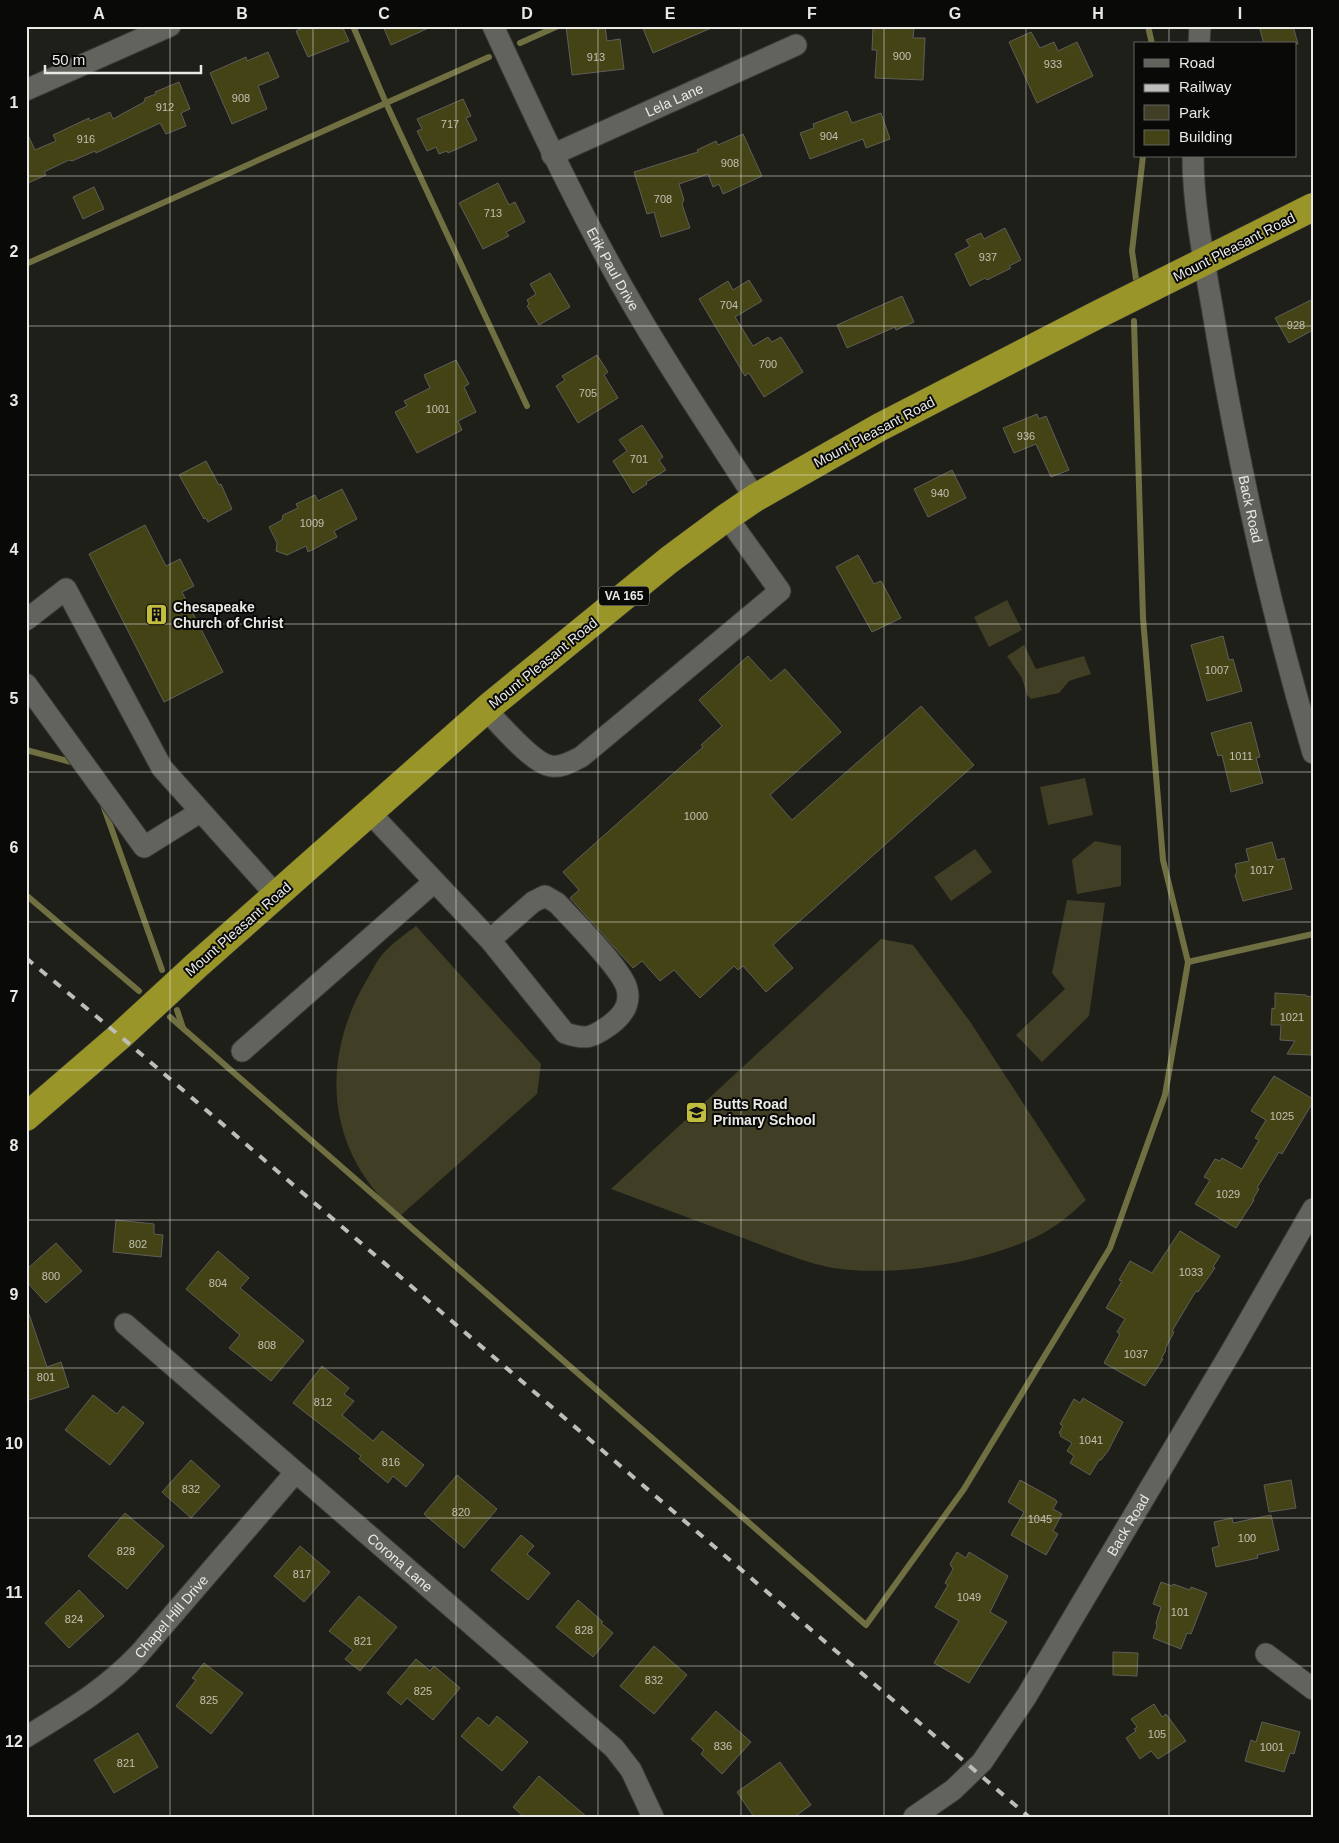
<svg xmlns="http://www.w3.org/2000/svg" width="1339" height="1843" font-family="Arial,sans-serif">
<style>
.green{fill:#403f25}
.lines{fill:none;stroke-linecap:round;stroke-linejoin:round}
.stream{stroke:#706f42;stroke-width:6}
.building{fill:#444316;stroke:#5e5e59}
.minor-casing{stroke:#3a3a37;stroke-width:23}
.highway-casing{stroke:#3a3a37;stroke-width:29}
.minor{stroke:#63635e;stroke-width:21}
.highway{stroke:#999528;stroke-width:28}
.rail{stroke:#bdbdb9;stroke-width:4;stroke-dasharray:9 9;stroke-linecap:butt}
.grid{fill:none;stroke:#e9e9e6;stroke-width:1;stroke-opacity:0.55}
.labels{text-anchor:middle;stroke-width:4;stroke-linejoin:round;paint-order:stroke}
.number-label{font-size:11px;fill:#c0c0b2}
.shield{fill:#090907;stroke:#a6a6a3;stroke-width:1}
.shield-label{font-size:12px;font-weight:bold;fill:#e9e9e6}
.street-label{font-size:14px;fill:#e9e9e6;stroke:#090907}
.poi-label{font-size:14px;font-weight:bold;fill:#e9e9e6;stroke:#090907;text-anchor:start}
.neatline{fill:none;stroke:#e9e9e6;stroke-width:2}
.grid-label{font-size:16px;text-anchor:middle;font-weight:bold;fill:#e9e9e6}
</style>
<rect width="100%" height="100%" fill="#1f1f1a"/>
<g class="green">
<path d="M1007,600l15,30 -33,17 -15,-30z"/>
<path d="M1024,645l12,24 48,-13 7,18 -22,7 -10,12 -28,6 -4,-4 -5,-17 -15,-22z"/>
<path d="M1085,778l8,37 -45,10 -8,-38z"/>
<path d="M1095,841l26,5v40l-44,8 -5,-34z"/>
<path d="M975,849l17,23 -41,29 -17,-24z"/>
<path d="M1067,900l38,3 -16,113 -47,46 -26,-27 49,-46 -13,-16z"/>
<path d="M416,926l125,138 -4,30 -137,122c-69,-59 -81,-144 -40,-224 7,-12 13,-25 21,-36 10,-12 23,-21 35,-30z"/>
<path d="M881,939l32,6 58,78 115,177c-17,16 -36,32 -59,41 -57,23 -132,36 -194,27 -31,-6 -61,-19 -90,-30 -44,-16 -88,-33 -132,-49z"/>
</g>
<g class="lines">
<g class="stream">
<path d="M353,26l33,77 141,303"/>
<path d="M1148,26l4,18"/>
<path d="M520,43l38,-17"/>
<path d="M26,264l463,-207"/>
<path d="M1136,279l-4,-28 11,-95"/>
<path d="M26,750l45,12"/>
<path d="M103,805l59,165"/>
<path d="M26,895l113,96"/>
<path d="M1188,962l125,-28"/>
<path d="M177,1010l6,18"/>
<path d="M170,1017l696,608 98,-136 146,-241 55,-153 23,-133 -25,-102 -20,-242 -9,-297"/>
</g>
</g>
<g class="building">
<path d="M307,26h35l7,15 -41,16 -12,-26z"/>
<path d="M383,26h50l-42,19z"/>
<path d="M566,26h39l2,15 13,-2 4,30 -52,6z"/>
<path d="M642,26h74l-63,27z"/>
<path d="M1259,26h34l5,18h-34z"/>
<path d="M873,27l41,1 -1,10h12l-2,42 -48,-2 2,-28h-5z"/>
<path d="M1031,32l9,16 14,-6 4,9 19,-9 16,34 -56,27 -28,-61z"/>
<path d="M268,52l11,25 -21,9 9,23 -35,15 -22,-51 36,-16 1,4z"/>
<path d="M179,82l11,27 -9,4 5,13 -20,8 -6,-11 -64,30 -1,-2 -23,10 -3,-1 -25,12 2,3 -20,9v-53l9,19 21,-9 -3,-6 36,-17 1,3 20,-9 3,7 31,-17 1,-4 11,-4 -1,-2z"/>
<path d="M463,99l8,17 -5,2 11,22 -29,13 -1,-2 -8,3 -3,-7 -9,4 -10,-20 5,-2 -5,-10z"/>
<path d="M847,111l5,12 29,-10 9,26 -24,9 -3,-9 -53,20 -10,-26 14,-5 -1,-4z"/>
<path d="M743,134l19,42 -39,18 -4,-10 -6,3 -5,-13 -29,10 5,16 -2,4 8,24 -29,9 -7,-25 -7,2 -13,-42 64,-20 -1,-2 19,-9 2,4z"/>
<path d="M498,183l11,22 6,-3 10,20 -19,10 3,4 -26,13 -24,-46z"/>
<path d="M94,187l10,22 -21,10 -10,-22z"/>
<path d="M1005,228l16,32 -12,6 2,2 -24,12 -2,-2 -15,8 -15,-32 15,-8 -4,-6 15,-7 3,6z"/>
<path d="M550,273l20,34 -31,18 -12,-19 2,-2 -2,-4 9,-6 -6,-10z"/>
<path d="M749,280l13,21 -27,16 18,29 15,-9 4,5 9,-5 22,35 -39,25 -15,-24 -4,3 -46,-77 29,-18 5,9z"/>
<path d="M902,296l12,26 -18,8 -1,-3 -48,21 -10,-23z"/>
<path d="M1313,299v31l-24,13 -14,-25z"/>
<path d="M597,355l11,17 -4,3 14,23 -40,25 -22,-37 9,-6 -3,-4z"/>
<path d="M456,360l13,24 -5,3 12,25 -18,9 4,9 -45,23 -22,-41 12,-6 -3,-5 26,-13 -6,-13z"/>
<path d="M1037,414l2,5 7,-3 23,54 -18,7 -15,-33 -22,9 -11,-25z"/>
<path d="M642,425l21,32 -4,3 7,10 -20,12 1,2 -14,9 -20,-32 14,-10 -8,-11z"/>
<path d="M206,461l13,24 2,-1 11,25 -24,13 -2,-4 -2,1 -25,-44z"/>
<path d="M952,470l14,28 -38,19 -14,-28z"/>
<path d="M342,489l15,30 -23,12 3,6 -29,15 -2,-6 -19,9 -11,-4 1,-8 -8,-16 13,-7 1,-5 15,-7 -2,-4 19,-9 3,6z"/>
<path d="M145,525l21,41 14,-7 14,27 -12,6 41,80 -59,30 -75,-148z"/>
<path d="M858,555l16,29 7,-3 20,37 -29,14 -36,-65z"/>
<path d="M1223,636l6,24 4,-1 9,32 -35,10 -16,-56z"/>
<path d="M748,656l23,25 14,-12 56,63 -71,63 22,25 129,-114 53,59 -201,180 20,23 -27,24 -23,-26 -5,4 -4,-4 -34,32 -26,-28 -14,11 -18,-20 -9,7 -63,-70 9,-8 -16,-18 140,-125 -2,-2 21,-19 -23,-26z"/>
<path d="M1251,722l9,35 -4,1 7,25 -32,9 -9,-37 -4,1 -7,-23z"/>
<path d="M1272,842l5,18 7,-2 8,31 -49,12 -8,-26 2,-3 -2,-8 14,-3 -3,-12z"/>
<path d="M1275,993l31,2v1l7,1 -2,58 -24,-1 8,-13 -15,-1 1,-15h-10l1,-17 3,1z"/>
<path d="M1274,1076l39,23v3l-31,52 -3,-2 -22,36 2,1 -6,10 1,1 -18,28 -41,-24 15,-24 -6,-3 11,-18 5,2 2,-3 20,11 17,-29 -4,-2 11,-18 -15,-9z"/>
<path d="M116,1220l38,4v10l9,1 -2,22 -48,-5z"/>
<path d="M1180,1231l40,25 -7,11 2,1 -17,24 -2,-1 -24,40 2,1 -9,17 1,1 -5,9h2l-18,27 -41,-23 16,-29 -3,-2 8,-13 -19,-11 16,-27 -3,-1 11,-19 22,12z"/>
<path d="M56,1243l26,28 -36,32 -20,-22v-11z"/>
<path d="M218,1251l31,27 -9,10 64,53 -33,40 -42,-33 11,-13 -54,-46z"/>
<path d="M26,1314h3l18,53 14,-5 8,25 -43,14z"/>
<path d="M322,1366l27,22 -5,6 10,7 -12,14 31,26 9,-10 42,34 -18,22 -13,-11 -5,7 -29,-24 2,-3 -68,-53z"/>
<path d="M93,1395l24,19 6,-8 21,17 -34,42 -45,-35z"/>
<path d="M1083,1398l40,24 -15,29 -7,9h-2l-9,15 -20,-12 4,-7 -7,-5 5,-8 -12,-7 1,-2 -2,-1 4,-7 -3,-2 14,-25 6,4z"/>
<path d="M191,1460l29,26 -29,32 -29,-26z"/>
<path d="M457,1475l40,34 -33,39 -40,-34z"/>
<path d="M1020,1480l36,20 1,2 -4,7 9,5 -9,17 5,3 -12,21 -35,-20 13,-23 -16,-10z"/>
<path d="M1291,1480l5,28 -27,4 -5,-27z"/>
<path d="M125,1513l39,33 -37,43 -39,-33z"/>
<path d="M1271,1515l8,35 -22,5 1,3 -42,9 -4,-19 7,-2 -5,-24 18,-4 1,5z"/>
<path d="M521,1535l13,11 -7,8 23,19 -22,27 -37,-30z"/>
<path d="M300,1546l30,26 -26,30 -30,-26z"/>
<path d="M957,1552l9,6 3,-6 39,24 -18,36 17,10 -38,61 -35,-20 25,-42 -24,-14 13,-22 -3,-2 8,-14 -3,-5z"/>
<path d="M1161,1582l11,4 1,-2 17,6 1,-3 16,6 -16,41 -4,-1 -6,16 -28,-11 4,-12 -1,-3 5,-16 -8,-3z"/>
<path d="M79,1590l25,26 -35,32 -24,-25z"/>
<path d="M359,1596l38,31 -37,44 -15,-12 8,-9 -24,-19z"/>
<path d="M578,1600l25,22 -2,1 12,10 -20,24 -37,-30z"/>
<path d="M654,1646l33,29 -33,39 -34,-28z"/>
<path d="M1113,1652l25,1 -1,23 -24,-1z"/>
<path d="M416,1659l14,12 4,-5 26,22 -27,32 -26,-22 -6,7 -14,-12z"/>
<path d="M204,1663l39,30 -32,41 -35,-28 20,-26 -4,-2z"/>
<path d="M1154,1704l8,13 4,-3 20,27 -28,18 -7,-8 -11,8 -14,-21 10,-7 -2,-2 3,-2 -6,-8z"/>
<path d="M716,1711l35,31 -29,32 -21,-20 3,-4 -13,-11z"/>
<path d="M497,1716l31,26 -26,29 -41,-35 17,-19 11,9z"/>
<path d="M1262,1722l38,10 -6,22 -4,-1 -6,19 -39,-11 6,-21 5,2z"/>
<path d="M138,1733l20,34 -44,26 -20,-33z"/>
<path d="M780,1762l31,43 -17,12h-40l-17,-25z"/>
<path d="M539,1776l48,41h-63l-11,-10z"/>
</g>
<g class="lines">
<defs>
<g id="minor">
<path id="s1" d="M493,26c36,78 72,156 113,231 45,84 98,162 149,241"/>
<path d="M1199,44l1,-18"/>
<path d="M26,90l144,-64"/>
<path id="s2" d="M552,155l244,-110"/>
<path id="s3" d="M1193,156c0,58 15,123 24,180 24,141 55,280 96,417"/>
<path d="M26,620l40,-31 96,179 114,127"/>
<path d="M26,684l118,163 56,-35"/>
<path d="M486,710c14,14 47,54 65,56 11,2 21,-5 30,-9l199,-166 -53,-74"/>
<path d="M370,813l120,127 75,93c21,7 27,5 45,-8 12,-9 21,-20 17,-36 -4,-19 -54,-69 -70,-86l-12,-7 -12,6 -43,38"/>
<path d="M242,1051l192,-169"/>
<path id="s4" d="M125,1324l489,424 17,22 22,47"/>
<path d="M1266,1654l47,35"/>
<path id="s5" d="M26,1737c42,-26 79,-47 113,-83l156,-181"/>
<path id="s6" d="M914,1817l39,-27 29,-28 44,-65 206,-347 81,-141"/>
</g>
<path id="highway" d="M26,1117l94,-81 77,-71 294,-260 178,-145 58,-43 28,-19 125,-71 217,-112 216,-108"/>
</defs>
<use href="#minor" class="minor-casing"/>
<use href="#highway" class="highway-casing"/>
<use href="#minor" class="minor"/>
<use href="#highway" class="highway"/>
<path class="rail" d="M26,958l94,78 909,781"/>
</g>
<path class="grid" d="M170,26v1791M313,26v1791M456,26v1791M598,26v1791M741,26v1791M884,26v1791M1026,26v1791M1169,26v18M1169,156v1661M26,176h1287M26,326h1287M26,475h1287M26,624h1287M26,772h1287M26,922h1287M26,1070h1287M26,1220h1287M26,1368h1287M26,1518h1287M26,1666h1287"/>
<defs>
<symbol id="building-square" viewBox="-11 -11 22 22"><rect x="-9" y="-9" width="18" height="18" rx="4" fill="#c1bd40" stroke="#090907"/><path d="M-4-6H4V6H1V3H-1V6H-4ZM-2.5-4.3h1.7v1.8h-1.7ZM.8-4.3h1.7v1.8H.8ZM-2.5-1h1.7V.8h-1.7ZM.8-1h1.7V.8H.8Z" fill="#111"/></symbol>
<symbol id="school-square" viewBox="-11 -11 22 22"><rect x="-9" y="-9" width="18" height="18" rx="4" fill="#c1bd40" stroke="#090907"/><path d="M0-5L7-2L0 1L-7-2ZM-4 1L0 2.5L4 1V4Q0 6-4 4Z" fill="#111"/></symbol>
</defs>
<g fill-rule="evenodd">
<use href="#building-square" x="144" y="602" width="25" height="25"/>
<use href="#school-square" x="684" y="1100" width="25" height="25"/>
</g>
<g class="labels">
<g class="number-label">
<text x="902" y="60">900</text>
<text x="596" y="61">913</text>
<text x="1053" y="68">933</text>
<text x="241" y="102">908</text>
<text x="165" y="111">912</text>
<text x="450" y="128">717</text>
<text x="829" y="140">904</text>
<text x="86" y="143">916</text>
<text x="730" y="167">908</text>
<text x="663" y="203">708</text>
<text x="493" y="217">713</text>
<text x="988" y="261">937</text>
<text x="729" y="309">704</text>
<text x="1296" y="329">928</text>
<text x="768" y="368">700</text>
<text x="588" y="397">705</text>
<text x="438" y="413">1001</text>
<text x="1026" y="440">936</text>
<text x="639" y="463">701</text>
<text x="940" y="497">940</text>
<text x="312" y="527">1009</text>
<text x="1217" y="674">1007</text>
<text x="1241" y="760">1011</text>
<text x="696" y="820">1000</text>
<text x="1262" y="874">1017</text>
<text x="1292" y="1021">1021</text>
<text x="1282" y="1120">1025</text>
<text x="1228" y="1198">1029</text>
<text x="138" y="1248">802</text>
<text x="1191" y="1276">1033</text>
<text x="51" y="1280">800</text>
<text x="218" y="1287">804</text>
<text x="267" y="1349">808</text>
<text x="1136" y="1358">1037</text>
<text x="46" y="1381">801</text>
<text x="323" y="1406">812</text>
<text x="1091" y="1444">1041</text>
<text x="391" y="1466">816</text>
<text x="191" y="1493">832</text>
<text x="461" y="1516">820</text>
<text x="1040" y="1523">1045</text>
<text x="1247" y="1542">100</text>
<text x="126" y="1555">828</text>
<text x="302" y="1578">817</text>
<text x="969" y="1601">1049</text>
<text x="1180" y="1616">101</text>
<text x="74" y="1623">824</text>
<text x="584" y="1634">828</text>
<text x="363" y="1645">821</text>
<text x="654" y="1684">832</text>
<text x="423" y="1695">825</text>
<text x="209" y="1704">825</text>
<text x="1157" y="1738">105</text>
<text x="723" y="1750">836</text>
<text x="1272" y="1751">1001</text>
<text x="126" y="1767">821</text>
</g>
<rect class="shield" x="599" y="586.5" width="50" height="19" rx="4"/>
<g class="shield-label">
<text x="624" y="600">VA 165</text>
</g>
<g class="street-label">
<text dy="5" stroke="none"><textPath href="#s2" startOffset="134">Lela Lane</textPath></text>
<text transform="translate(1234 247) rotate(-27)" y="5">Mount Pleasant Road</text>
<text dy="5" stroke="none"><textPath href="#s1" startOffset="271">Erik Paul Drive</textPath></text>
<text transform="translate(874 432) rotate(-28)" y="5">Mount Pleasant Road</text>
<text dy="5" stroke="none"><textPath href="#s3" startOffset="358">Back Road</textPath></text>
<text transform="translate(543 663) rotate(-39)" y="5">Mount Pleasant Road</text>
<text transform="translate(238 929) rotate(-41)" y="5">Mount Pleasant Road</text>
<text dy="5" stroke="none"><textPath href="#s6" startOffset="366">Back Road</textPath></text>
<text dy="5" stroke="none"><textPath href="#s4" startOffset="364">Corona Lane</textPath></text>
<text dy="5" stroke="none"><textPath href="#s5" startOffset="190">Chapel Hill Drive</textPath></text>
</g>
<g class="poi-label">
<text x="173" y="612">Chesapeake<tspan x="173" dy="16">Church of Christ</tspan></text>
<text x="713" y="1109">Butts Road<tspan x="713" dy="16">Primary School</tspan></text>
</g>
</g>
<rect width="1339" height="1843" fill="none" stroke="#090907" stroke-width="55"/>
<rect x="1134" y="42" width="162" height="115" fill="#090907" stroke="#636360"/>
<rect x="1144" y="59" width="25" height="8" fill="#63635e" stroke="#636360"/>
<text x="1179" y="68" font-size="15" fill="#e9e9e6">Road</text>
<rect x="1144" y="84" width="25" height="8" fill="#bdbdb9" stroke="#636360"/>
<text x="1179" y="92" font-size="15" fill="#e9e9e6">Railway</text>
<rect x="1144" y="105" width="25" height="15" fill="#403f25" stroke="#636360"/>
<text x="1179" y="118" font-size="15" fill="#e9e9e6">Park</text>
<rect x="1144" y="130" width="25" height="15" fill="#444316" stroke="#636360"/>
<text x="1179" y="142" font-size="15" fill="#e9e9e6">Building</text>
<path d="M45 65v8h156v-8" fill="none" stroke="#e9e9e6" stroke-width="2.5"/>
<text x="52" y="65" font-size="15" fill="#e9e9e6" stroke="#090907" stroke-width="4" paint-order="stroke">50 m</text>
<rect x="28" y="28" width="1284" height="1788" class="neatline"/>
<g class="grid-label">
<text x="99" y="19">A</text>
<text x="242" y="19">B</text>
<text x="384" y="19">C</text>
<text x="527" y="19">D</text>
<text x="670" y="19">E</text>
<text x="812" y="19">F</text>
<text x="955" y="19">G</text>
<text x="1098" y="19">H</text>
<text x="1240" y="19">I</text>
<text x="14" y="108">1</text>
<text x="14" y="257">2</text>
<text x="14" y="406">3</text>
<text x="14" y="555">4</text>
<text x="14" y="704">5</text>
<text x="14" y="853">6</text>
<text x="14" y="1002">7</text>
<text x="14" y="1151">8</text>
<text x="14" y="1300">9</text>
<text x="14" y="1449">10</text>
<text x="14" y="1598">11</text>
<text x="14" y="1747">12</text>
</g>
</svg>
